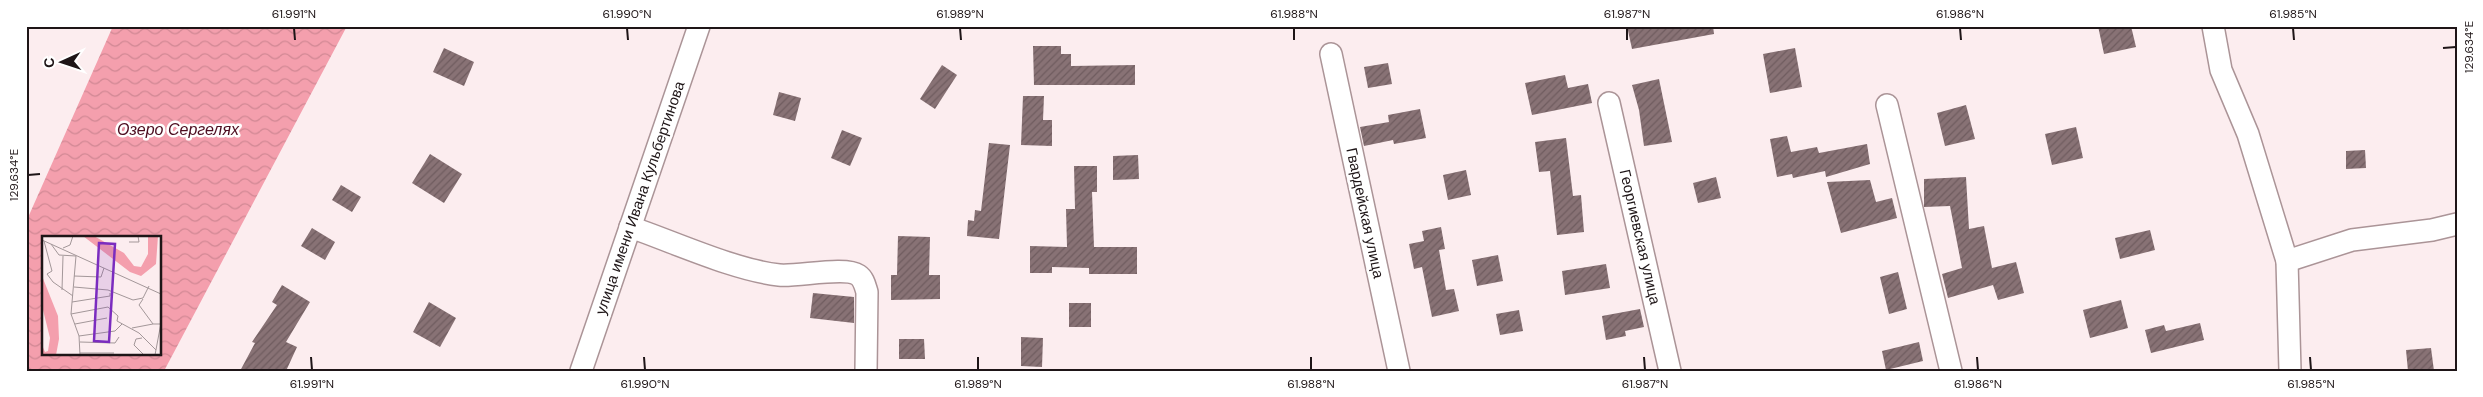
<svg xmlns="http://www.w3.org/2000/svg" width="2483" height="397" font-family="'DM Sans',sans-serif">
<style>
.water{fill:url(#water-waves);fill-rule:evenodd}
.building{fill:url(#building-hatch)}
.lines{fill:none;stroke-linecap:round;stroke-linejoin:round}
.minor-casing{stroke:#ab9497;stroke-width:24}
.minor{stroke:#fff;stroke-width:21}
.ticks{fill:none;stroke:#1e1517;stroke-width:2}
.labels{text-anchor:middle;stroke-width:5;stroke-linejoin:round;paint-order:stroke}
.street-label{font-size:15px;fill:#1e1517;stroke:#fff}
.water-label{font-size:16px;font-style:italic;fill:#4d0d20;stroke:#fff}
.inset-road{fill:none;stroke:#a39799;stroke-width:1}
.view{fill:#7b2cbf;fill-opacity:0.15;stroke:#7b2cbf;stroke-width:2.5}
.inset-edge{fill:none;stroke:#1e1517;stroke-width:2.5}
.neatline{fill:none;stroke:#1e1517;stroke-width:2}
.ticks-label{font-size:12px;text-anchor:middle;fill:#1e1517}
</style>
<defs>
<pattern id="water-waves" width="16" height="10" patternUnits="userSpaceOnUse" patternTransform="scale(1.25)"><rect width="16" height="10" fill="#f49fad"/><path d="M0 5q4-4 8 0t8 0" fill="none" stroke="#d18894"/></pattern>
<pattern id="building-hatch" width="6" height="6" patternUnits="userSpaceOnUse" patternTransform="scale(1.25)"><rect width="6" height="6" fill="#887275"/><path d="M-1 1l2-2M0 6l6-6M5 7l2-2" fill="none" stroke="#6f5c5f"/></pattern>
</defs>
<rect width="100%" height="100%" fill="#fcedef"/>
<path class="water" d="M113,26h234l-183,345h-138v-149zM44,237h116v116h-116z"/>
<g class="building">
<path d="M1627,26h86l1,8 -82,15z"/>
<path d="M2098,26h33l5,21 -32,7z"/>
<path d="M1033,46h28v8h10v12l64,-1v20h-101z"/>
<path d="M444,48l30,14 -10,24 -31,-14z"/>
<path d="M1795,48l7,39 -32,6 -7,-39z"/>
<path d="M1388,63l4,21 -24,4 -4,-21z"/>
<path d="M942,65l15,10 -22,34 -15,-10z"/>
<path d="M1565,75l3,13 20,-4 4,19 -60,12 -7,-32z"/>
<path d="M1659,79l13,63 -28,4 -5,-36 -7,-25z"/>
<path d="M779,92l22,6 -6,23 -22,-6z"/>
<path d="M1023,96h21l-1,24h9v26l-31,-1z"/>
<path d="M1966,105l9,34 -30,7 -8,-33z"/>
<path d="M1420,109l6,29 -32,6 -1,-4 -29,6 -4,-19 29,-5 -1,-7z"/>
<path d="M2076,127l7,31 -31,7 -7,-31z"/>
<path d="M842,130l20,8 -12,28 -19,-8z"/>
<path d="M1787,136l4,16 26,-5 2,6 48,-9 3,20 -44,13 -1,-6 -32,7 -1,-4 -15,3 -7,-38z"/>
<path d="M1566,138l7,58 8,-1 3,37 -27,3 -7,-64 -11,1 -4,-30z"/>
<path d="M989,143l21,2 -11,94 -32,-3 1,-16 6,1 1,-11 6,1z"/>
<path d="M2365,150l1,18 -20,1v-18z"/>
<path d="M430,154l32,20 -18,29 -32,-20z"/>
<path d="M1138,155l1,24 -26,1v-24z"/>
<path d="M1074,166h23v26h-5l2,55h43v27h-48v-6l-37,-1v6h-22v-27l37,1 -1,-38h9z"/>
<path d="M1466,170l5,25 -23,5 -5,-25z"/>
<path d="M1716,177l5,21 -23,5 -5,-20z"/>
<path d="M1966,177l3,52 15,-3 8,42 24,-6 8,31 -26,7 -5,-15 -45,13 -6,-24 20,-6 -12,-62 -26,1v-28z"/>
<path d="M1870,180l6,22 16,-4 5,20 -56,15 -14,-51z"/>
<path d="M341,185l20,12 -9,15 -20,-12z"/>
<path d="M1441,227l4,22 -6,1 7,40 8,-1 5,22 -27,6 -10,-50 -8,2 -5,-25 15,-3 -2,-10z"/>
<path d="M312,228l23,14 -10,18 -24,-14z"/>
<path d="M2150,230l5,20 -35,9 -5,-21z"/>
<path d="M898,236l32,1 -1,38h11v24l-49,1v-25h6z"/>
<path d="M1498,255l5,26 -26,5 -5,-26z"/>
<path d="M1606,264l4,24 -45,7 -3,-24z"/>
<path d="M1898,272l9,37 -18,5 -9,-37z"/>
<path d="M282,285l28,17 -24,40 11,5 -11,24h-46l15,-28 -3,-1 25,-37 -5,-3z"/>
<path d="M813,293l41,4v26l-44,-5z"/>
<path d="M2121,300l7,28 -38,10 -7,-28z"/>
<path d="M429,302l27,16 -16,29 -27,-15z"/>
<rect x="1069" y="303" width="22" height="24"/>
<path d="M1640,309l4,18 -19,4 1,5 -20,4 -4,-24z"/>
<path d="M1519,310l4,21 -23,4 -4,-21z"/>
<path d="M2200,323l4,17 -53,13 -6,-23 19,-5 2,6z"/>
<path d="M1021,337l22,1 -1,29 -21,-1z"/>
<path d="M899,339h25l1,20h-26z"/>
<path d="M1919,342l4,19 -37,9 -4,-19z"/>
<path d="M2431,348l3,23h-26l-2,-21z"/>
</g>
<g class="lines">
<defs>
<g id="minor">
<path d="M2213,26l8,44 27,64 39,127 3,110"/>
<path d="M1331,54l68,317"/>
<path d="M1609,103l61,268"/>
<path d="M1887,105l64,266"/>
<path d="M630,227c44,15 104,43 149,48 18,2 66,-9 79,0 6,4 7,11 9,17l-1,79"/>
<path d="M2287,261l65,-21 80,-10 25,-6"/>
<path d="M581,371l118,-345"/>
</g>
</defs>
<use href="#minor" class="minor-casing"/>
<use href="#minor" class="minor"/>
</g>
<path class="ticks" d="M294,28l1,12M627,28l1,12M960,28l1,12M1294,28v12M1627,28v12M1960,28l1,12M2293,28l1,12M2443,48l13,-1M28,175l12,-1M311,357l1,13M644,357l1,13M978,357v13M1311,357v13M1644,357l1,13M1977,357l1,13M2310,357l1,13"/>
<g class="labels">
<g class="street-label">
<text transform="translate(640 198) rotate(-71)" y="5">улица имени Ивана Кульбертинова</text>
<text transform="translate(1365 213) rotate(78)" y="5">Гвардейская улица</text>
<text transform="translate(1640 237) rotate(77)" y="5">Георгиевская улица</text>
</g>
<g class="water-label">
<text x="178" y="135">Озеро Сергелях</text>
</g>
</g>
<g transform="translate(42 236)">
<rect width="119" height="119" fill="#fcedef"/>
<path d="M41,0h11l30,17 10,13 7,1 7,-13v-18h10l-2,28 -15,12 -11,-4zM0,40l16,40 1,23 -3,16h-14v-10l3,7 3,-1 2,-13 -8,-32z" fill="#f49fad"/>
<path class="inset-road" d="M0,4l119,54M2,5l8,30 -5,3 6,8 20,14M87,6h10l-1,-6M9,8l8,11 17,1 -5,58 8,22 1,19M21,12l7,-3 3,-9M32,40l27,1 3,-9M32,51l34,3 25,10 10,-2 6,-12M20,54l1,-34M101,63l-4,6 14,19h8M30,66l38,-6v-3M29,78l37,-7 10,9 -1,5 22,12 17,17M33,88l32,-6M90,92l21,-4M37,100l36,-5 7,-7M100,102l-6,1 -2,6 10,10M38,106l35,1 4,-6M38,117h34M113,119l6,-32"/>
<path class="view" d="M57,7l16,1 -6,98 -15,-1z"/>
<rect width="119" height="119" class="inset-edge"/>
</g>
<rect width="2483" height="397" fill="none" stroke="#ffffff" stroke-width="55"/>
<g transform="translate(62 62) rotate(267)" stroke="#ffffff" stroke-width="4" paint-order="stroke">
<path d="M0-4L9 19L0 12L-9 19Z" fill="#1e1517"/>
<text y="-8" font-size="14" font-weight="bold" text-anchor="middle" fill="#1e1517">С</text>
</g>
<rect x="28" y="28" width="2428" height="342" class="neatline"/>
<g class="ticks-label">
<text x="294" y="18">61.991°N</text>
<text x="627" y="18">61.990°N</text>
<text x="960" y="18">61.989°N</text>
<text x="1294" y="18">61.988°N</text>
<text x="1627" y="18">61.987°N</text>
<text x="1960" y="18">61.986°N</text>
<text x="2293" y="18">61.985°N</text>
<text transform="translate(2469 47) rotate(-90)" y="4">129.634°E</text>
<text transform="translate(14 175) rotate(-90)" y="4">129.634°E</text>
<text x="312" y="388">61.991°N</text>
<text x="645" y="388">61.990°N</text>
<text x="978" y="388">61.989°N</text>
<text x="1311" y="388">61.988°N</text>
<text x="1645" y="388">61.987°N</text>
<text x="1978" y="388">61.986°N</text>
<text x="2311" y="388">61.985°N</text>
</g>
</svg>
